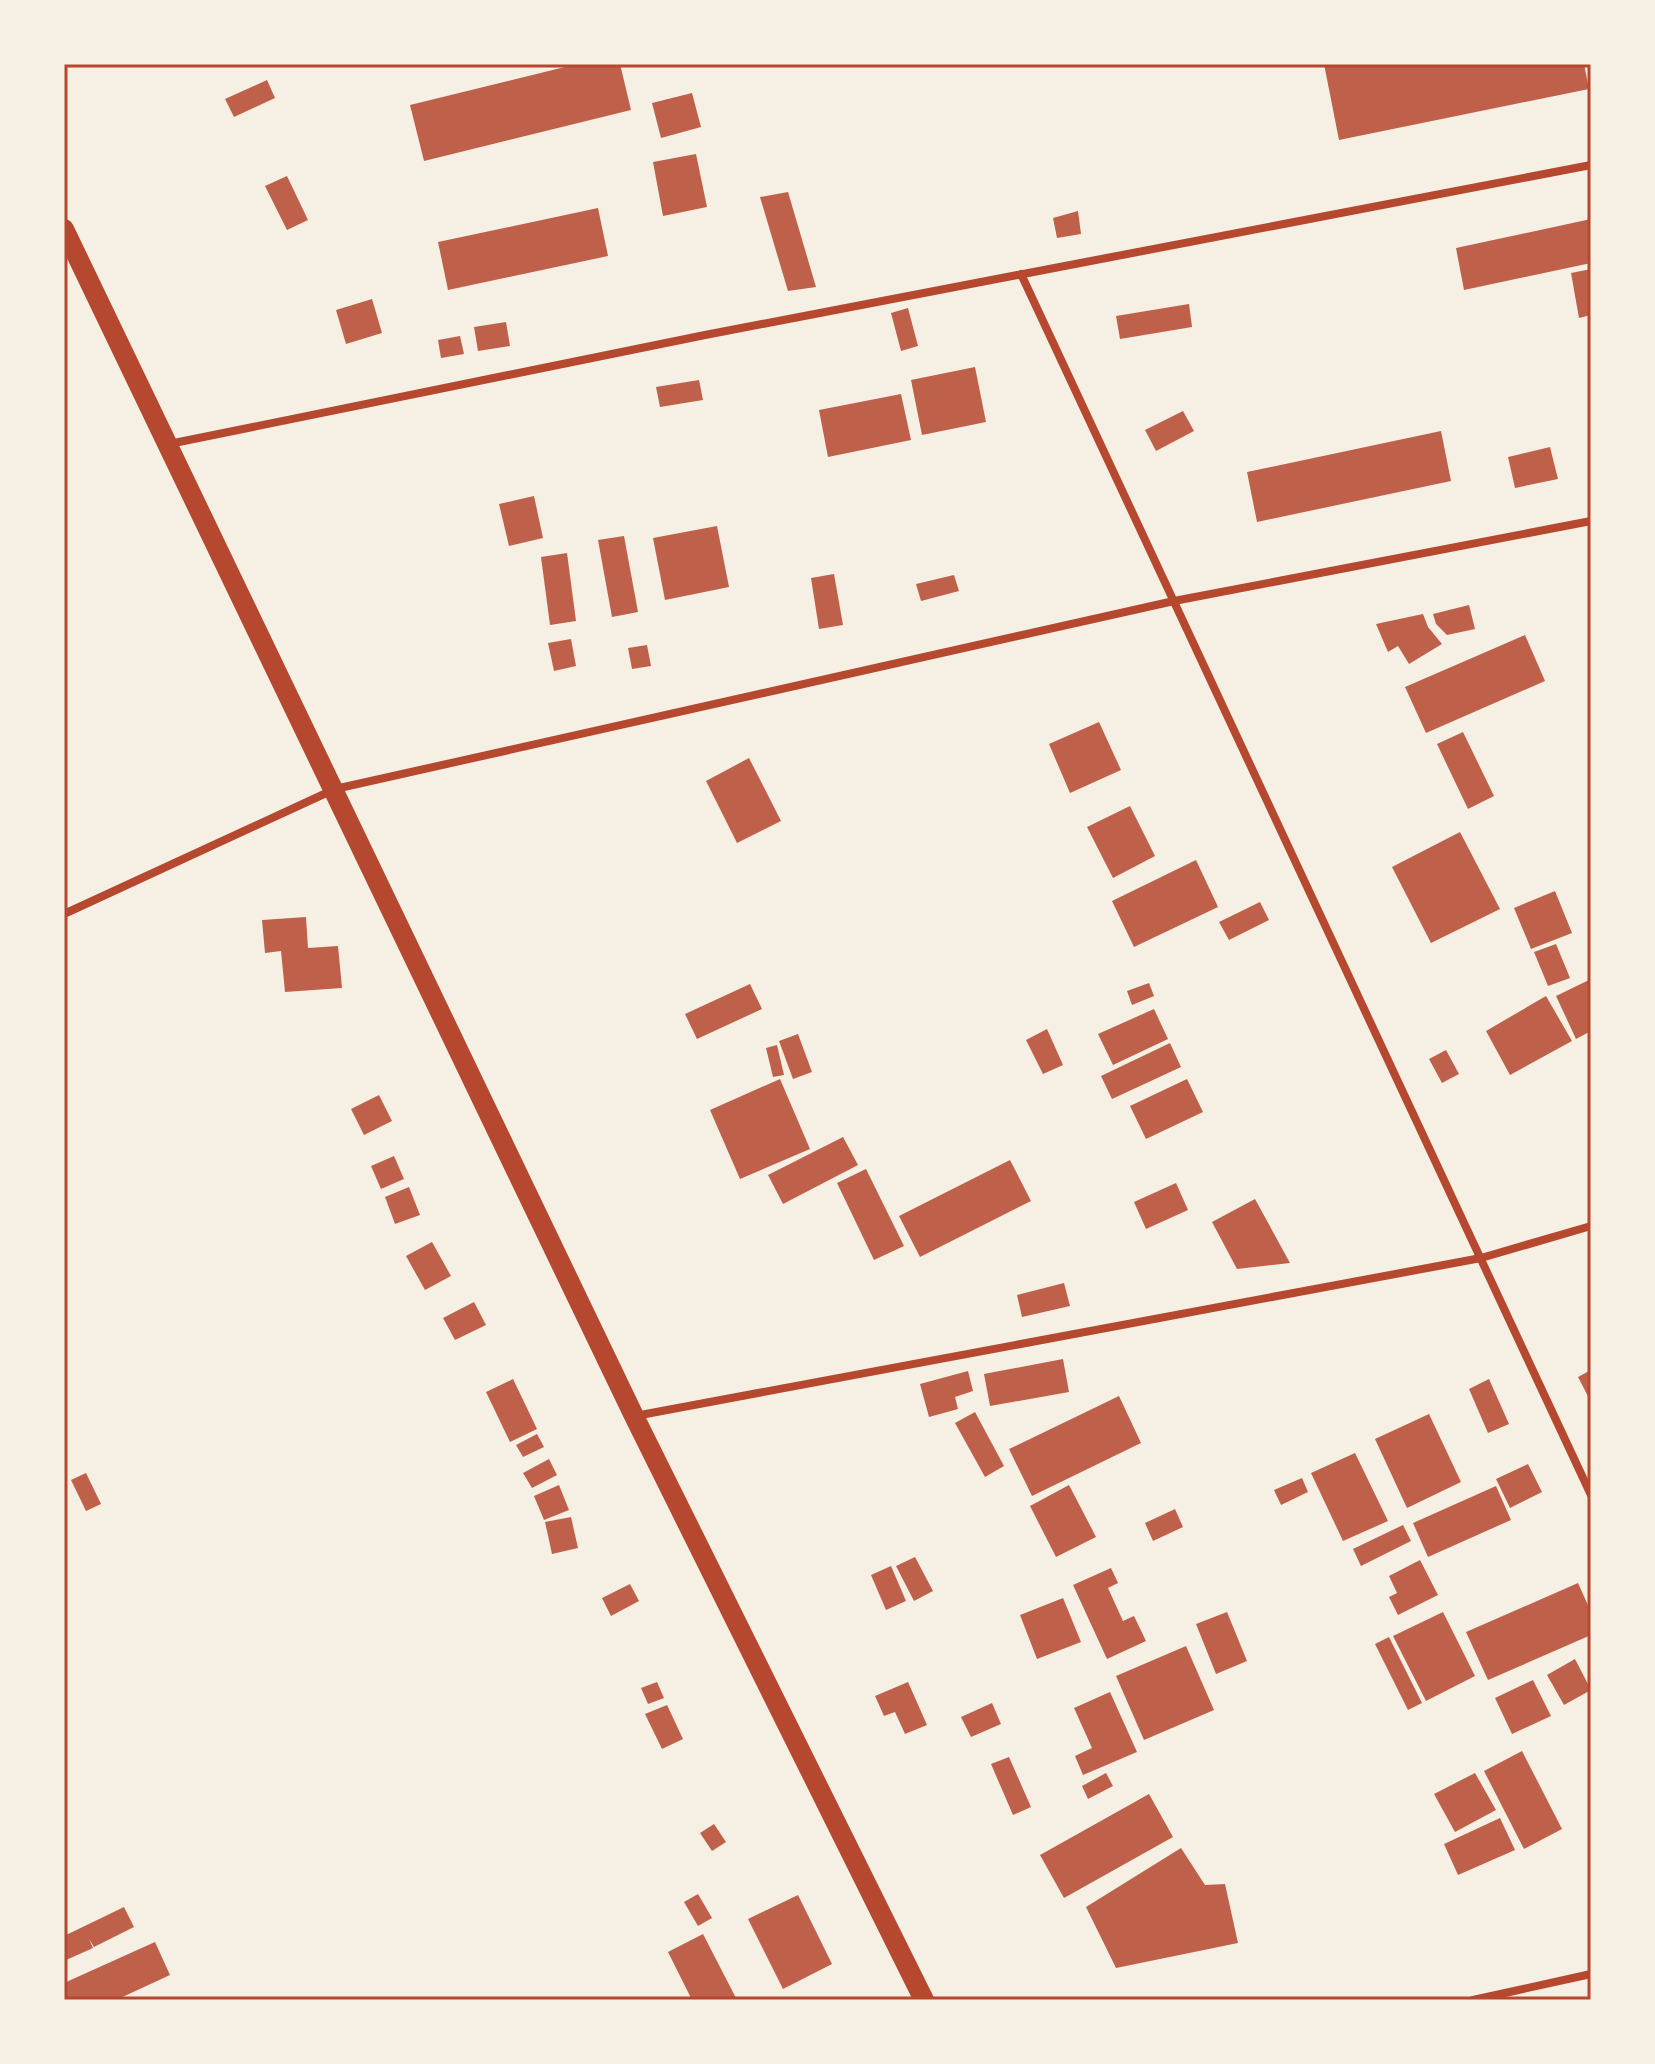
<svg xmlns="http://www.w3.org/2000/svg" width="1655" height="2064" font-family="Quicksand,sans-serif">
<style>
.building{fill:#bf614a}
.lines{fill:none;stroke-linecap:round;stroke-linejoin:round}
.minor{stroke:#b5482f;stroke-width:8}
.primary{stroke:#b5482f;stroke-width:20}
.neatline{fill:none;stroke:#b5482f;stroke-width:3}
</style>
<rect width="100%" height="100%" fill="#f6efe4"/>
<g class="building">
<path d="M577,64h43l11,46 -207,51 -14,-56z"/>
<path d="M1324,64h260l5,25 -250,51z"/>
<path d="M267,80l8,18 -41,19 -9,-18z"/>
<path d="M692,93l9,34 -40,11 -9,-35z"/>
<path d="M696,154l11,53 -44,9 -10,-54z"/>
<path d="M287,176l21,44 -21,10 -22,-44z"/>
<path d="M788,192l28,95 -28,4 -28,-94z"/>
<path d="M598,208l10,48 -160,34 -10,-48z"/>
<path d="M1078,211l3,23 -24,4 -4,-20z"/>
<path d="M1591,219v44l-127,27 -8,-42z"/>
<path d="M1591,269v46l-12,3 -8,-45z"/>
<path d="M372,299l10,34 -36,11 -10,-34z"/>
<path d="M1189,304l3,23 -72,12 -4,-23z"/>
<path d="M908,308l10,38 -17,5 -10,-38z"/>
<path d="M506,322l4,24 -32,5 -4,-24z"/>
<path d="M460,336l4,18 -23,4 -3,-18z"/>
<path d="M975,367l11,55 -64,13 -11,-55z"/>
<path d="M699,380l4,20 -43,7 -4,-20z"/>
<path d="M901,394l10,46 -83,17 -9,-47z"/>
<path d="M1183,411l11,20 -38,20 -11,-21z"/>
<path d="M1441,431l10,50 -194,41 -10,-50z"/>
<path d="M1550,447l8,32 -43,9 -7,-31z"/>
<path d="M534,496l9,42 -34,8 -10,-42z"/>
<path d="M717,526l12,61 -64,13 -12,-62z"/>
<path d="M624,536l14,76 -26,5 -14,-77z"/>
<path d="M567,553l9,68 -26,4 -9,-68z"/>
<path d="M834,574l9,51 -24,4 -8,-51z"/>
<path d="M954,575l5,16 -38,10 -5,-17z"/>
<path d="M1469,605l6,24 -28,6 -11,-11 -3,-10z"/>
<path d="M1423,614l5,13 14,17 -33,20 -11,-18 -10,6 -12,-28z"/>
<path d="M1525,635l20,46 -119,52 -21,-46z"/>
<path d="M571,639l5,27 -22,5 -6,-28z"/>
<path d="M647,645l4,21 -19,3 -4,-21z"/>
<path d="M1099,722l22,48 -51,23 -21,-49z"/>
<path d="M1463,732l31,64 -26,13 -31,-65z"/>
<path d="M749,758l32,63 -44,22 -31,-62z"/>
<path d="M1130,806l25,50 -42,22 -26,-51z"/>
<path d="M1460,832l40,77 -69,34 -39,-76z"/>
<path d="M1196,860l22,47 -84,40 -22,-46z"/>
<path d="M1555,891l17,42 -41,16 -17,-41z"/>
<path d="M1260,902l9,18 -40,20 -10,-18z"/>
<path d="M306,917l2,31 30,-2 4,42 -57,4 -4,-41 -16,2 -3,-33z"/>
<path d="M1556,944l14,34 -22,8 -14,-34z"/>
<path d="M1591,979v52l-15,8 -20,-43z"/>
<path d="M1149,983l5,13 -22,9 -5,-14z"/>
<path d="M750,984l12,25 -65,30 -12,-25z"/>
<path d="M1546,996l26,45 -62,34 -24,-44z"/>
<path d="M1154,1009l14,30 -55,26 -15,-31z"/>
<path d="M1047,1029l16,36 -20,9 -17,-34z"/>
<path d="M798,1034l14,38 -19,7 -14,-38z"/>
<path d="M1170,1043l11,24 -69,32 -11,-23z"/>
<path d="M777,1045l7,30 -11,2 -7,-29z"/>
<path d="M1446,1050l13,24 -17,9 -13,-24z"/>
<path d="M780,1079l30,70 -70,30 -30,-69z"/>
<path d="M1187,1079l16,33 -57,27 -16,-33z"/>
<path d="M379,1095l13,26 -28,14 -13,-26z"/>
<path d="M843,1137l15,28 -75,39 -15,-29z"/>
<path d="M394,1156l10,23 -23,10 -10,-23z"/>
<path d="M1010,1160l21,41 -111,56 -21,-41z"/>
<path d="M866,1169l38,77 -30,14 -37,-77z"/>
<path d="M1176,1183l12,27 -42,19 -12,-27z"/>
<path d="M409,1187l11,28 -25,9 -10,-27z"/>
<path d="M1255,1199l35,64 -53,6 -25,-47z"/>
<path d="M432,1242l19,34 -26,14 -19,-34z"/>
<path d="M1064,1283l6,23 -48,11 -5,-22z"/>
<path d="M474,1302l12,23 -31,15 -12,-22z"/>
<path d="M1063,1359l6,33 -79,14 -6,-32z"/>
<path d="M1591,1370v32l-13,-25z"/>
<path d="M968,1371l5,20 -18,6 3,12 -29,8 -9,-33z"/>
<path d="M513,1379l24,50 -27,13 -24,-50z"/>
<path d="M1489,1379l20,45 -21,9 -19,-44z"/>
<path d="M1119,1396l22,47 -109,53 -23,-47z"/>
<path d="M975,1412l29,54 -19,11 -30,-54z"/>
<path d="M1429,1414l32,68 -54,26 -32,-69z"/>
<path d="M537,1434l7,13 -21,10 -7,-12z"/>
<path d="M1355,1453l33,68 -45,20 -32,-68z"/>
<path d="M549,1459l8,16 -25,13 -9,-15z"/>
<path d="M1528,1464l14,28 -32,16 -14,-29z"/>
<path d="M86,1473l15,31 -15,7 -15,-31z"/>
<path d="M1302,1478l6,14 -27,13 -7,-15z"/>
<path d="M559,1485l10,25 -25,10 -10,-24z"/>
<path d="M1069,1485l27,52 -40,20 -26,-51z"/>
<path d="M1496,1486l15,34 -83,37 -15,-34z"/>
<path d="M1175,1509l8,18 -30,14 -8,-18z"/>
<path d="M571,1517l7,31 -26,6 -7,-32z"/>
<path d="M1403,1525l8,16 -50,25 -8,-17z"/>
<path d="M915,1557l18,34 -19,10 -18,-35z"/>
<path d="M1420,1560l18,35 -40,20 -9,-18 8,-4 -8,-17z"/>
<path d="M891,1566l15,35 -20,9 -15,-35z"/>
<path d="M1111,1568l7,15 -10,5 15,33 11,-5 12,25 -39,18 -34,-74z"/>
<path d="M1578,1583l13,29v23l-103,45 -22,-48z"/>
<path d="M630,1584l9,17 -28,15 -9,-18z"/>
<path d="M1063,1598l18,44 -44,17 -17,-44z"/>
<path d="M1227,1612l20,49 -31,13 -20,-50z"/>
<path d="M1443,1612l32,64 -49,25 -33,-65z"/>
<path d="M1389,1637l33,66 -14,7 -33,-66z"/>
<path d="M1186,1646l28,64 -70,30 -28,-64z"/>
<path d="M1575,1659l16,31 -27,15 -17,-30z"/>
<path d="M1533,1680l18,36 -39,18 -17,-36z"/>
<path d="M657,1682l7,16 -16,6 -7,-16z"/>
<path d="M908,1682l19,43 -22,9 -10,-22 -11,4 -9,-20z"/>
<path d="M1110,1692l27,60 -54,23 -8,-19 17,-8 -18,-40z"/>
<path d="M992,1703l9,21 -30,13 -10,-20z"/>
<path d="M667,1705l16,34 -21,10 -17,-35z"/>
<path d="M1522,1751l40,78 -38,20 -40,-78z"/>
<path d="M1009,1757l22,50 -18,8 -22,-51z"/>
<path d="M1106,1773l7,13 -25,13 -6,-13z"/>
<path d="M1475,1773l21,37 -41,22 -21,-38z"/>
<path d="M1149,1794l24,43 -109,61 -24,-43z"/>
<path d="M1500,1818l15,32 -57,25 -14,-31z"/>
<path d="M714,1824l12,18 -14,9 -12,-18z"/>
<path d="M1181,1848l24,37 20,-1 13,59 -122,25 -30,-61z"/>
<path d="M698,1894l14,24 -14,8 -14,-24z"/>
<path d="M798,1895l34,69 -49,25 -35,-70z"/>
<path d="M124,1907l10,20 -40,20 -5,-8 4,9 -29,13v-25z"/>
<path d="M703,1934l34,66h-45l-24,-48z"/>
<path d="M155,1942l15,33 -54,25h-52v-17z"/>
</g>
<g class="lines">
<g class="minor">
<path d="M1021,274l570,1221"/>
<path d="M169,444l536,-109 886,-170"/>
<path d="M64,914l271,-125 839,-188 417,-80"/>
<path d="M635,1416l846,-158 110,-32"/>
<path d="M1473,2000l118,-26"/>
</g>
<path class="primary" d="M64,229l570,1187 290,584"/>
</g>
<rect width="1655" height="2064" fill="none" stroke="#f6efe4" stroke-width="132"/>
<rect x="66" y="66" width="1523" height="1932" class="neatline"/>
</svg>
